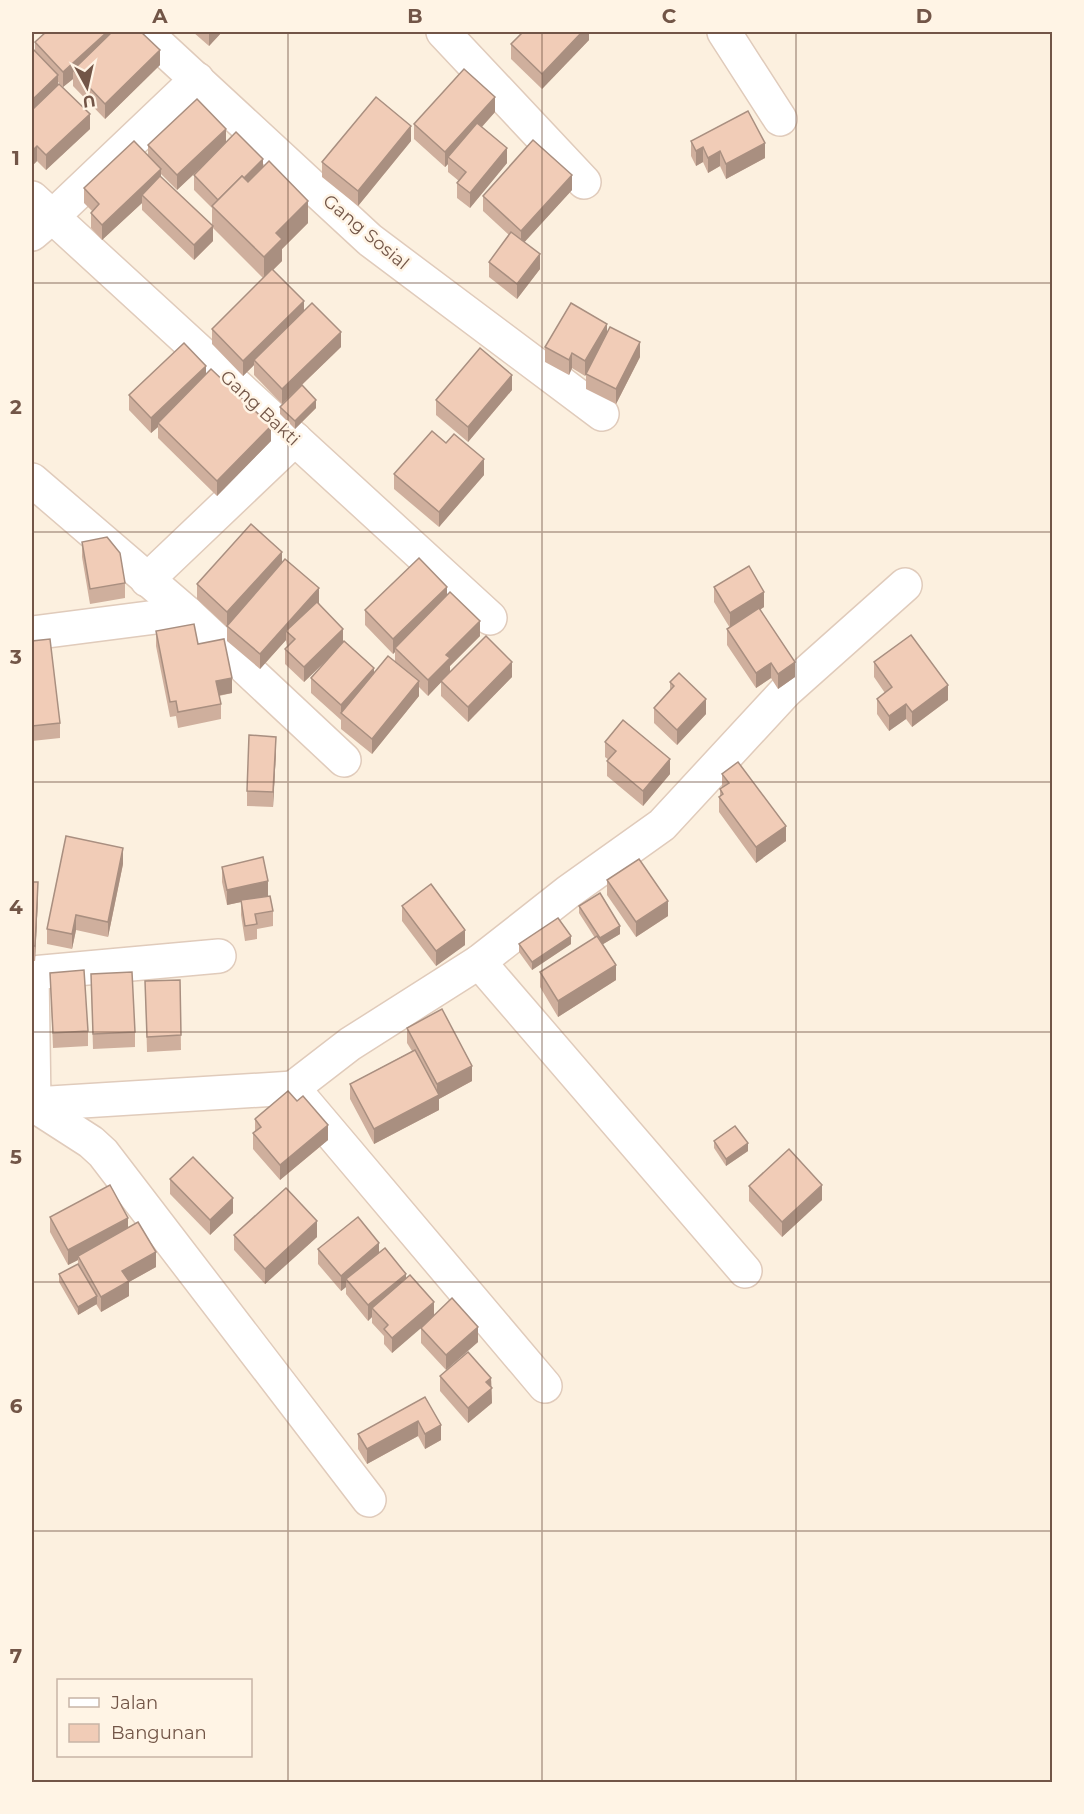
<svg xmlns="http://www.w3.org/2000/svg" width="1084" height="1814" font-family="Montserrat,sans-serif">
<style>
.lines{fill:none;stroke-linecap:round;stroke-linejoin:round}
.minor-casing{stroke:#e0cbbb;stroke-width:36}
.minor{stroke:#fff;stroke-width:33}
.wall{fill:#cfaf9d;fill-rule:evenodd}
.shaded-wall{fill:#a98f80}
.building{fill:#f1ccb7;stroke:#a98f80;stroke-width:1.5}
.grid{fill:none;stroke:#725547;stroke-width:1.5;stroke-opacity:0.55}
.labels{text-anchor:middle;stroke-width:5;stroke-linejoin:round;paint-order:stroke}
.street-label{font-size:18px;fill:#725547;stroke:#fff4e5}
.neatline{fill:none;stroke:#725547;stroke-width:2}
.grid-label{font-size:20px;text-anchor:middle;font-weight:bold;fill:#725547}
</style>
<rect width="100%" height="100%" fill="#fcf0df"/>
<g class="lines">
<defs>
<g id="minor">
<path d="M145,32l225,208 232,174"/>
<path d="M443,32l141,150"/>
<path d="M724,32l56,87"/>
<path d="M32,198l458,420"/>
<path d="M32,234l20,-17 145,-138"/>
<path d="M32,480l155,133 157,147"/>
<path d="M147,580l148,-141"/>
<path d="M32,633l155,-20"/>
<path d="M479,962l266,309"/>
<path d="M32,973l2,131 259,-16"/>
<path d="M32,973l187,-17"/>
<path d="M32,1104l59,38 12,11 266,347"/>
<path d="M545,1386l-252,-298 57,-44 129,-82 89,-70 94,-67 124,-134 119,-106"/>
</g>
</defs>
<use href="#minor" class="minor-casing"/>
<use href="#minor" class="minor"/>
</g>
<g class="wall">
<path d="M193,32h29l-13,14z"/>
<path d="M589,32v8l-47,49 -31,-30v-15z"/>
<path d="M35,42l125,23 -55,54 -32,-33v-7l-10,8 -5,-5v3l32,44 -44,41 -9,-9 -5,5v-118l3,3z"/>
<path d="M495,112l-13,15 25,36 -37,45 -13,-10v-15l2,-2 -11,-9v-8l-3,3 -31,-28v-15z"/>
<path d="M411,141l-53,65 -36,-29v-15z"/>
<path d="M691,141l74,17 -39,21 -6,-13 -12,7 -5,-11 -7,4 -5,-10z"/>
<path d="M226,143l37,24 45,56 -26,26v12l-9,9 31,42 37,35 -59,57 -28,-29v-10l-11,11 -31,-32v-15l51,-51 -50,-50v13l-19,19 -52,-50v-7l-40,37 -11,-12v-15l1,-2 -8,-8v-15l64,-33v-10zM201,167l-7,8v15l18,18v17l-51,-48v-3l16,16z"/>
<path d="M572,190l-48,52 16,27 -23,30 -28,-22v-15l20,-27 -26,-24v-15z"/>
<path d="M607,333l33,24 -24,47 -30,-15v-15l-1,2 -13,-8 -3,7 -24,-13v-15z"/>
<path d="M206,373l65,68 -54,55 -59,-58v-11l-7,6 -22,-23v-15z"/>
<path d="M512,390l-44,52 -32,-27v-15z"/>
<path d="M280,407l36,1 -21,21 -15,-15z"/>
<path d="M394,474l90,1 -45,52 -45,-38z"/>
<path d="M82,542l43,41v15l-35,6 -8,-47z"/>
<path d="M282,563l37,40 24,39 31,31 21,-12v-9l-2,2 -28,-29v-15l82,-15 33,41 -30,30v6l62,5 -44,45 -27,-26v-14l-13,14 -9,-9v9l-47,58 -31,-25v-9l-30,-27v-15l16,-18 -23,22 -19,-18v-15l2,-2 -1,-7 -26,29 -33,-28v-14l-30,-28v-15z"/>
<path d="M714,587l50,20 -4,3 35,67 -17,12 -7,-11 -15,10 -29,-43v-16l3,-1 -16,-26z"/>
<path d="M156,631l42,13 34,49 -13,3 2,8v15l-43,9 -2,-12 -6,1 -14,-71z"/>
<path d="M32,641l28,82v15l-28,3z"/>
<path d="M874,662l74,38 -36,27 -6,-8 -17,12 -12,-17v-15l8,-6 -11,-16z"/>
<path d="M670,682l36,32 -29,31 -23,-22v-15l16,-17z"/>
<path d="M605,742l65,32 -27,32 -36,-30v-15l2,-1 -4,-3z"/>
<path d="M276,752l-3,55 -26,-1v-15z"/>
<path d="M722,774l64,67 -30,22 -37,-51v-15l1,-1v-7l2,-1z"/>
<path d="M123,864l-15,73 -32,-7 -4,19 -25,-5v-15z"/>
<path d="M222,867l46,29 5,15v15l-16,3v10l-12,2 -4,-26v-13l-14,3 -5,-23z"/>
<path d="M607,880l61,36 -32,21 -29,-42z"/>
<path d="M32,882l6,15 -3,64h-3z"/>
<path d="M402,906l63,39 -29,21 -34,-45z"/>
<path d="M579,906l41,28 -17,10 13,36 -58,37 -18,-30v-15l55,-34 -16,-25z"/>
<path d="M519,944h52l-39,26 -13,-18z"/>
<path d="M50,973l38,58v15l-35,2z"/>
<path d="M91,974l44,58v15l-42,2z"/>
<path d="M180,980l1,70 -34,2 -2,-71z"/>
<path d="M407,1028l65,53 -33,18v11l-65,34 -24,-45v-15l62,-33 -5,-8z"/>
<path d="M255,1119l73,21 -48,40 -27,-31v-16l2,-1z"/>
<path d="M714,1141l34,10 -22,15 -12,-18z"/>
<path d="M170,1179l63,34 -23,22 -40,-41z"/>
<path d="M749,1186l73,14 -40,37 -33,-36z"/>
<path d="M50,1217l78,11 28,39 -27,15v14l-28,16 -5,-8 -18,11 -19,-33v-8l19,-10v-4l-10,5 -18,-33z"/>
<path d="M234,1235l83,2 -52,47 -31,-34z"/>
<path d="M318,1249l61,3 27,26 28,38 44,26 -32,28 -25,-27v-16l-29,26 -8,-9v-8l-12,-13v-6l-4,4 -22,-27v-7l-5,4 -23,-27z"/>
<path d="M440,1376l51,2 1,25 -24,20 -28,-32z"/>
<path d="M425,1397l16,43 -16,9 -7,-13 -51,28 -9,-15v-15z"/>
</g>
<g class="shaded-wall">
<path d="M107,32h13l-47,38v9l-10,8v-15z"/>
<path d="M209,32h13l-13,14z"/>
<path d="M582,32h7v8l-47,49v-15z"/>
<path d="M160,50v15l-55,54v-15z"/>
<path d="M58,75v15l-26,25v-15z"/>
<path d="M495,97v15l-43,48 -4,-3v7l-3,3v-15z"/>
<path d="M90,114v15l-44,41v-15z"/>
<path d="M411,126v15l-53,65v-15z"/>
<path d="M226,129v15l-49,46v-15z"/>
<path d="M765,143v15l-39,21v-15z"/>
<path d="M37,146v15l-5,5v-15z"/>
<path d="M703,147v15l-7,4v-15z"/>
<path d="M507,148v15l-37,45v-15z"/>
<path d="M720,151v15l-12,7v-15z"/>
<path d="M263,159v15l-43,27z"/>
<path d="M161,169v15l-19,11v8l-40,37v-15z"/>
<path d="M572,175v15l-51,56v-15z"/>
<path d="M308,201v22l-26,26v12l-18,18v-22l12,-24z"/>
<path d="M213,226v15l-19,19v-15z"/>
<path d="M540,254v15l-23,30v-15z"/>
<path d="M304,301v15l-50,44v5l-11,11v-15z"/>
<path d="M607,324v15l-22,37v-15z"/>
<path d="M341,332v15l-59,57v-15z"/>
<path d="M640,342v15l-24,47v-15z"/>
<path d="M572,353v15l-3,7v-15z"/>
<path d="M206,366v15l-48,42v4l-7,6v-15z"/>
<path d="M512,375v15l-44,52v-15z"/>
<path d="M316,400v8l-21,21v-8z"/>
<path d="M271,426v15l-54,55v-15z"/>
<path d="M484,459v16l-45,52v-15z"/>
<path d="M282,552v15l-55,60v-15z"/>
<path d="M447,587v15l-52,46v4l-2,2v-15z"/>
<path d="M319,588v15l-29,32 -4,-4v9l-26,29v-15z"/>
<path d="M764,592v15l-34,21v-15z"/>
<path d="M480,621v15l-30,30v7l-22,23v-16l18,-25z"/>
<path d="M343,629v15l-39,38v-15z"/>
<path d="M512,662v15l-44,45v-15z"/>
<path d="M795,662v15l-17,12v-15z"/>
<path d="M771,663v15l-15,10v-15z"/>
<path d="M374,668v15l-33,31v-9z"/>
<path d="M232,678v15l-16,3v-15z"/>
<path d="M419,681v15l-47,58v-15z"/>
<path d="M948,685v15l-36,27v-15z"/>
<path d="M706,699v15l-29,31v-15z"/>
<path d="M906,704v15l-17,12v-15z"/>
<path d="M276,737v15l-3,55v-15z"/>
<path d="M670,759v15l-27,32v-15z"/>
<path d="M786,826v15l-30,22v-16z"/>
<path d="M123,848v16l-15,73v-15z"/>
<path d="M268,881v15l-41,9v-15z"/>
<path d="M38,882v15l-3,64v-15z"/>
<path d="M668,901v15l-32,21v-15z"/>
<path d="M76,915v15l-4,19v-15z"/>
<path d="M620,926v8l-20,12v-8z"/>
<path d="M465,930v15l-29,21v-15z"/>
<path d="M571,936v8l-39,26v-8z"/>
<path d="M616,965v15l-58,37v-16z"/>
<path d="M472,1066v15l-33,18v11l-65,34v-15l63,-34v-11z"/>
<path d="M328,1125v15l-48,40v-15z"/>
<path d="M748,1143v8l-22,15v-7z"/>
<path d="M822,1185v15l-40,37v-15z"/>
<path d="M233,1198v15l-23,22v-15z"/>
<path d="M128,1218v15l-50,23v4l-10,5v-15z"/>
<path d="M317,1221v16l-52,47v-15z"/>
<path d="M379,1243v15l-33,21v8l-5,4v-15z"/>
<path d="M156,1252v15l-27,15v14l-28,16v-15l21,-26z"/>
<path d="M406,1274v15l-34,19v9l-4,4v-16z"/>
<path d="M97,1296v8l-19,11v-8z"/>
<path d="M434,1302v15l-42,36v-15z"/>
<path d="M478,1327v15l-32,28v-15z"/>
<path d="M491,1378l1,25 -24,20v-15l18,-26z"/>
<path d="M418,1421v15l-51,28v-15z"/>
<path d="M441,1425v15l-16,9v-15z"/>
</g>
<g class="building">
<path d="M46,32h61l-44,40 -28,-30z"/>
<path d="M112,32h29l19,18 -55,54 -32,-34z"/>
<path d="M523,32h59l-40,42 -31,-30z"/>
<path d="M32,48l26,27 -26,25z"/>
<path d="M464,69l31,28 -50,55 -31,-28z"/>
<path d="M59,84l31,30 -44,41 -9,-9 -5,5v-41z"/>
<path d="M376,97l35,29 -53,65 -36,-29z"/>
<path d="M197,99l29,30 -49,46 -29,-30z"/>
<path d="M748,111l17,32 -39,21 -6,-13 -12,7 -5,-11 -7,4 -5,-10z"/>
<path d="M477,123l30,25 -37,45 -13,-10 9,-11 -18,-15z"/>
<path d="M236,132l27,27 -19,19 -2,-2 -24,24 -24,-25z"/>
<path d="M533,140l39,35 -51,56 -38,-35z"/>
<path d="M134,141l27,28 -59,56 -11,-12 8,-9 -15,-16z"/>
<path d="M269,161l39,40 -32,32 6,6 -18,18 -52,-51 30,-30 6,6z"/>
<path d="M160,176l53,50 -19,19 -52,-50z"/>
<path d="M511,232l29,22 -23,30 -28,-22z"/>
<path d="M272,269l32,32 -61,60 -31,-32z"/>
<path d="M312,303l29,29 -59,57 -28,-29z"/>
<path d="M571,303l36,21 -22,37 -13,-8 -3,7 -24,-13z"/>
<path d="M610,327l30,15 -24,47 -30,-15z"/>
<path d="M184,343l22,23 -55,52 -22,-23z"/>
<path d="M480,348l32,27 -44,52 -32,-27z"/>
<path d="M211,369l60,57 -54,55 -59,-58z"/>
<path d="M302,385l14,15 -21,21 -15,-14z"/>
<path d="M432,431l14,12 8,-9 30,25 -45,53 -45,-38z"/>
<path d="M251,524l31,28 -55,60 -30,-28z"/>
<path d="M107,537l13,16 5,30 -35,6 -8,-47z"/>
<path d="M419,558l28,29 -54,52 -28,-29z"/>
<path d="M285,559l34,29 -59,66 -33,-28z"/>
<path d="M749,566l15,26 -34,21 -16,-26z"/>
<path d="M450,592l30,29 -34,34 4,3 -22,22 -33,-32z"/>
<path d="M317,602l26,27 -39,38 -19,-18 10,-10 -9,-8z"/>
<path d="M759,608l36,54 -17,12 -7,-11 -15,10 -29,-44z"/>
<path d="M194,624l4,20 26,-5 8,39 -16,3 5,23 -43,8 -2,-11 -6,1 -14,-71z"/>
<path d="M911,635l37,50 -36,27 -6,-8 -17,12 -12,-17 15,-12 -18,-25z"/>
<path d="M486,636l26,26 -44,45 -27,-26z"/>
<path d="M50,639l10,84 -28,3v-85z"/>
<path d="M344,641l30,27 -33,37 -30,-27z"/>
<path d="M388,656l31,25 -47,58 -31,-26z"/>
<path d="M679,673l27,26 -29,31 -23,-22 20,-22 -4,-4z"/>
<path d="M623,720l47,39 -27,32 -36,-30 9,-10 -11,-9z"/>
<path d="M249,735l27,2 -3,55 -26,-1z"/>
<path d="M738,762l48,64 -30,21 -37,-50 4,-3 -3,-5 9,-6 -7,-9z"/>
<path d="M66,836l57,12 -15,74 -32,-7 -4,19 -25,-5z"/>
<path d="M263,857l5,24 -41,9 -5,-23z"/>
<path d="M639,859l29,42 -32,21 -29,-42z"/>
<path d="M32,882h6l-3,64h-3z"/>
<path d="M431,884l34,46 -29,21 -34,-45z"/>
<path d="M600,893l20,33 -20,12 -21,-32z"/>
<path d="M270,896l3,15 -18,3 2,10 -12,2 -4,-26z"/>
<path d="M558,918l13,18 -39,26 -13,-18z"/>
<path d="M597,936l19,29 -58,36 -18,-29z"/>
<path d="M84,970l4,61 -35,2 -3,-60z"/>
<path d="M132,972l3,60 -42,2 -2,-60z"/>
<path d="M180,980l1,55 -34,2 -2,-56z"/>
<path d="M442,1009l30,57 -35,18 -30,-56z"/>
<path d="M415,1050l24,45 -65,34 -24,-45z"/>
<path d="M288,1091l9,10 6,-5 25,29 -48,40 -27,-32 8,-6 -6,-8z"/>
<path d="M735,1126l13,17 -22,16 -12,-18z"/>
<path d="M789,1149l33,36 -40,37 -33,-36z"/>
<path d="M193,1157l40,41 -23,22 -40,-41z"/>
<path d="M110,1185l18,33 -60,32 -18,-33z"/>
<path d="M286,1188l31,33 -52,48 -31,-34z"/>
<path d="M358,1217l21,26 -38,33 -23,-27z"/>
<path d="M138,1222l18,30 -34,19 7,10 -28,16 -23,-41z"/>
<path d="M385,1248l21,26 -38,31 -22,-26z"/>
<path d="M78,1264l19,32 -19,11 -19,-33z"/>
<path d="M410,1275l24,27 -42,36 -8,-9 4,-4 -16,-17z"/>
<path d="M452,1298l26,29 -32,28 -25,-27z"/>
<path d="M468,1352l23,26 -5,4 6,6 -24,20 -28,-32z"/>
<path d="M425,1397l16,28 -16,9 -7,-13 -51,28 -9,-15z"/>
</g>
<path class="grid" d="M288,32v1750M542,32v1750M796,32v1750M32,283h1020M32,532h1020M32,782h1020M32,1032h1020M32,1282h1020M32,1531h1020"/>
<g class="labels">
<g class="street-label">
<text transform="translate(366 232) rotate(40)" y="6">Gang Sosial</text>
<text transform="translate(260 408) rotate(43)" y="6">Gang Bakti</text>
</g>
</g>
<rect width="1084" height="1814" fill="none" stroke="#fff4e5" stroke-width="66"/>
<rect x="57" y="1679" width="195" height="78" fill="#fff4e5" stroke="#c7b4a6" stroke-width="1.5"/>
<rect x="69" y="1698" width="30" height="9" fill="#ffffff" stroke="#c7b4a6" stroke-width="1.5"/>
<text x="111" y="1709" font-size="18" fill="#725547">Jalan</text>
<rect x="69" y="1724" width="30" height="18" fill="#f1ccb7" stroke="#c7b4a6" stroke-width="1.5"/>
<text x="111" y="1739" font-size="18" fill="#725547">Bangunan</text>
<g transform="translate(87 87) rotate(172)" stroke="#fff4e5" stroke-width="4.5" paint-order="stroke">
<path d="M0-4.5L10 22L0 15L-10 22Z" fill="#725547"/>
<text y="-9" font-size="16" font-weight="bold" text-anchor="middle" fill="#725547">U</text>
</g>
<rect x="33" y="33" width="1018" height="1748" class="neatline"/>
<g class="grid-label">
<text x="160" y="23">A</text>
<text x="415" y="23">B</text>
<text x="669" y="23">C</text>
<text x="924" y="23">D</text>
<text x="16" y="165">1</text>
<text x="16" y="414">2</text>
<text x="16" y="664">3</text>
<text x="16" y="914">4</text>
<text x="16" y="1164">5</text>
<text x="16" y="1413">6</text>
<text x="16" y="1663">7</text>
</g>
</svg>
